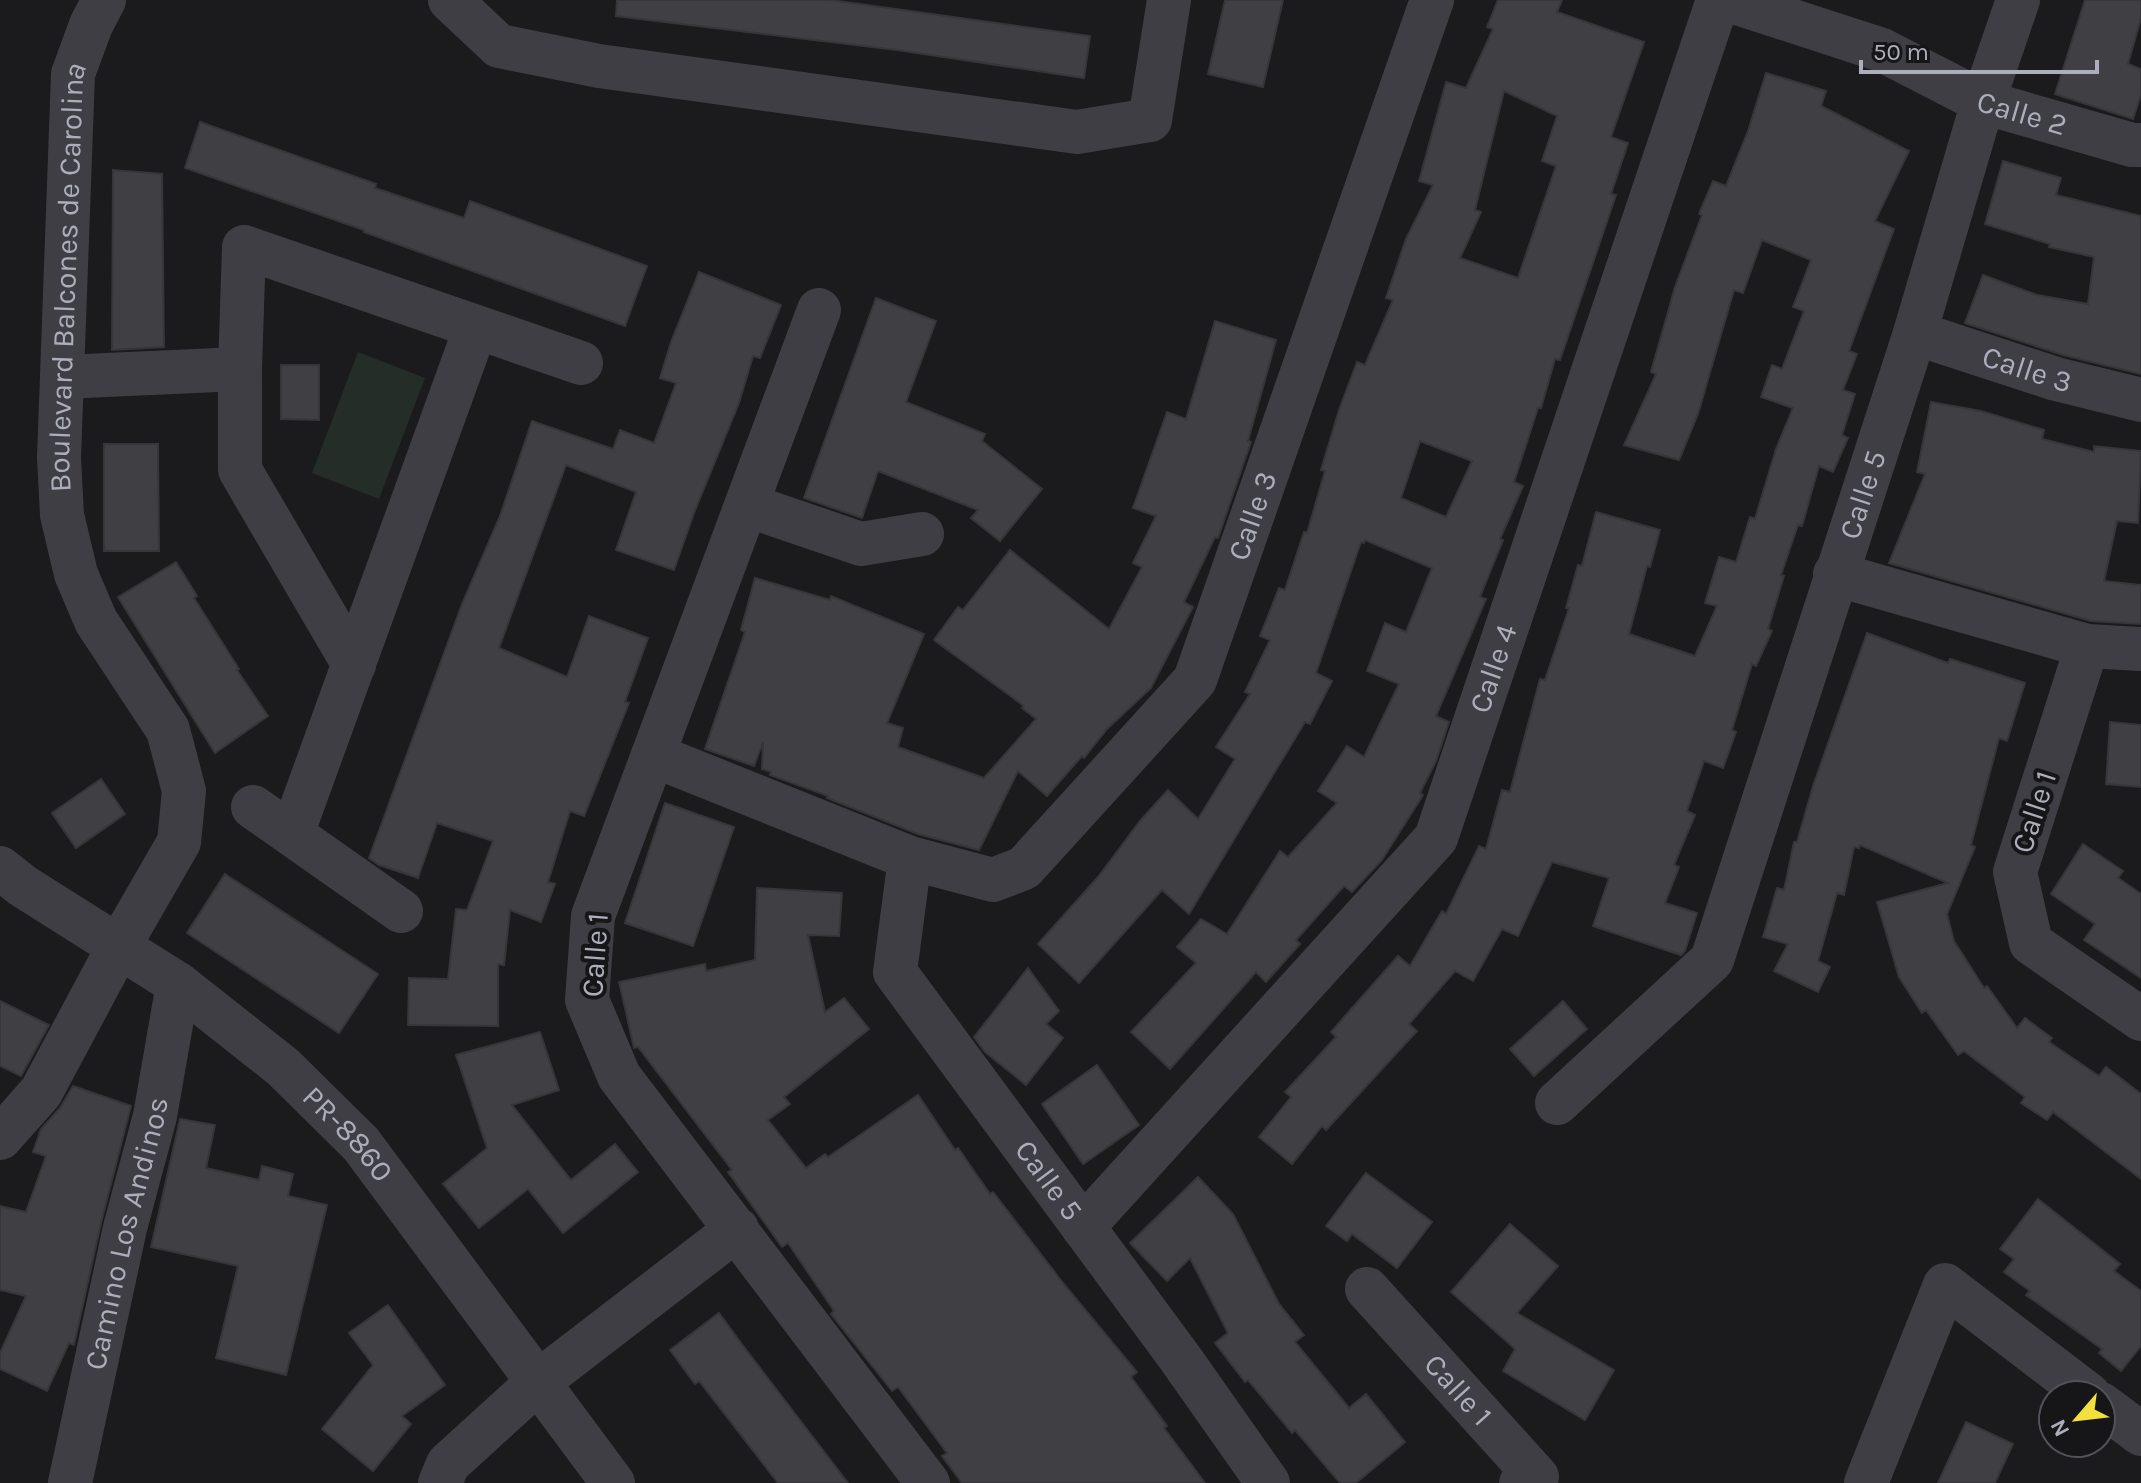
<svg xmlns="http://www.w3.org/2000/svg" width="2141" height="1483" font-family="Karla,sans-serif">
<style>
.green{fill:#242d27}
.building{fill:#404044;stroke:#363539;stroke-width:2;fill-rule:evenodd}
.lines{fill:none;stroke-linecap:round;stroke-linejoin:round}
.minor{stroke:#3e3e44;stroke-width:44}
.labels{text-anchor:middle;stroke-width:8;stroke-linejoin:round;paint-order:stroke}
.street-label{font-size:30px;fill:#adaebc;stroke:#161618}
</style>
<rect width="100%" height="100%" fill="#1b1b1d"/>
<path class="green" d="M358,352l67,26 -46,121 -67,-26z"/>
<g class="building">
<path d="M617,0h214l259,36 -6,42 -187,-28 -281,-34z"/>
<path d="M1225,0h58l-20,87 -55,-13z"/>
<path d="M1498,0h64l-5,12 87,30 -33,95 17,6 -17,51 5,1 -56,165 -5,-1 -14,49h-3l-24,74 9,4 -23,53 3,1 -23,57 6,2 -50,117 13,6 -13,39 -16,32 3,2 -41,65 -30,32 -8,-6 -48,54 4,4 -34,38 -10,-10 -86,97 -39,-37 65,-69 -19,-16 24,-28 26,15 53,-83 8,6 49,-54 -19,-12 29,-45 17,11 35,-73 -32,-13 18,-48 21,9 26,-64 -67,-28 -1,3 -3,-1 -45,131 16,8 -22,43 -5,-2 -116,192 -27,-24 -83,93 -41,-39 60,-67 42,-56 28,-31 30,29 37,-60 -19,-12 34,-53 -5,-2 25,-52 -10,-4 19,-48 6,2 19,-58 3,1 18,-62 -4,-1 18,-60 18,-48 8,3 28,-65 -7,-2 20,-59 27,-54 -14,-4 27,-99 20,6 27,-59 -6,-2zM1504,91l53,25 -15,45 14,5 -38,112 -58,-20 21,-46 -6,-2zM1420,441l52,20 -26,56 -45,-19z"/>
<path d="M2085,0h56v18l-13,46 13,5v26l-8,24 -78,-25z"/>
<path d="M1766,73l60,18 -5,15 88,45 -34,70 19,8 -45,122 8,3 -14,36 12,4 -13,41 6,3 -15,34 -14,-6 -17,60 -4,-1 -17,50 3,1 -16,53 4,2 -16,35 -4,-2 -20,66 4,2 -13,36 -19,-7 -17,50 8,4 -21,50 5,2 -14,36 32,10 -12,38 -4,4 -88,-29 16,-48 -57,-16 -34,74 -16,-7 -29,52 -18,-10 -46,53 8,7 -91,99 -4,-4 -30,38 -33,-27 32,-40 -6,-5 51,-55 -5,-5 67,-76 12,10 32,-55 4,3 33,-68 7,3 16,-59 8,2 30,-113 5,1 24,-72h-3l12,-43 4,1 14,-54 64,18 -10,37 -3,-1 -18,68 66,22 22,-50 -12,-3 14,-46 17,5 14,-45 5,2 21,-70 17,-41 -32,-11 11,-32 10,4 22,-58 -11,-4 18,-47 -49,-20 -19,53 -9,-3 -36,124 -19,46 -55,-15 32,-71 -5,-2 24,-85 27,-72 -3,-1 14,-33 13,5 22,-55z"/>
<path d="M200,122l176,62 -1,4 89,30 6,-17 177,65 -22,60 -261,-94v-2l-179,-62z"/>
<path d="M2003,161l58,17 -5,17 85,21v158l-78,-19 -98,-32 18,-48 54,20 51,9 6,-47 -45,-10 1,-3 -65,-20z"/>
<path d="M113,170l49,4 2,173 -52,3z"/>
<path d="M699,272l82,33 -21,53 -7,-2 -14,47 -45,110 -20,57 -58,-20 20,-58 -70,-27 -67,183 68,29 22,-61 59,22 -23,64 4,1 -45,113 -14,-5 -22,71 7,2 -14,38 -31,-12 -6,55 -6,-1v62l-90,-1 1,-47 39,1 8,-70 11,1 26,-69 -56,-18 -19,55 -39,-13 -10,-7 93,-254 38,-88 32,-95 81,28 7,-19 34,13 22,-60 -16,-5 11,-36z"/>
<path d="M876,298l60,23 -30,81 79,32 -3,7 60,48 -42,52 -29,-23 7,-8 -100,-39 -16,47 -58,-20z"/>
<path d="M1215,321l61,19 -28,101 3,1 -33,96 -3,-1 -31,65 9,5 -42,81 -44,41 -23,29 -2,-2 -35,40 -29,-25 -39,79 -61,-16 -91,-36 1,-2 -58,-21 1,-3 -9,-3 1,-27 -9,24 -49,-17 40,-117 -4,-2 14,-52 75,22 1,-4 93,38 -37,89 16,5 -5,19 86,31 52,-59 -14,-11 2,-2 -90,-66 24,-33 5,3 47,-60 99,79 33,-62 -9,-4 23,-47 -23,-8 34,-96 19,7z"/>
<path d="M281,365h38v55l-38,-1z"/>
<path d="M1931,402l50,9 63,19 -2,9 52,13v-6l47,5 -3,72 -21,-2 -13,60 37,4v39l-50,-3 -202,-58 36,-89 -8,-2z"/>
<path d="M104,444h54l1,107h-55z"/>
<path d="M176,562l21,34 -3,2 45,71 -2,1 31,46 -53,37 -97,-156z"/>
<path d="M1867,633l81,30 2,-4 75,24 -18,58 -8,-3 -28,107 4,2 -28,67 7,27 30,47 3,-2 30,42 8,-10 27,20 -3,4 50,34 7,-9 35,27v85l-88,-67 -6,8 -26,-17 4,-6 -61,-46 -6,4 -32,-45 -4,3 -23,-36 -22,-75 71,-19 -88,-38 -1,3 -5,-1 -10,48 -7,-2 -19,68 12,6 -12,25 -44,-21 14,-27 -25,-7 14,-49 7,2 10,-48h3l16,-56z"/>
<path d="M2110,722l31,3v62l-35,-3z"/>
<path d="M101,779l24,35 -49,34 -24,-35z"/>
<path d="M665,803l69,24 -41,119 -68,-23z"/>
<path d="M2083,844l40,27 -5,7 23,16v84l-57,-38 11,-16 -44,-30z"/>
<path d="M225,874l153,100 -39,59 -152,-100z"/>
<path d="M757,888l85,5 -3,43 -31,-1 17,77 19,-14 25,31 -85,68 6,7 -22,16 38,48 19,-14 3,3 90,-62 37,55 3,-2 32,46 3,-2 70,91 74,89 -6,5 36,49 -3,2 41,55h-243l-20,-27 5,-3 -49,-66 -6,4 -61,-77 3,-3 -46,-68 -6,4 -54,-75 4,-2 -94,-123 -4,1 -15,-66 86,-18 1,7 49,-11z"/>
<path d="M1028,968l31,43 -13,13 17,14 -37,47 -41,-33 -11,-15z"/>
<path d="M0,1001l49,24 -28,51 -21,-10z"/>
<path d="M1563,1001l24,28 -53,47 -24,-27z"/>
<path d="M540,1032l19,58 -47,15 59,75 44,-36 23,28 -75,61 -35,-44 -49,39 -36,-44 44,-36 -31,-93z"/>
<path d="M1097,1065l42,60 -56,39 -41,-60z"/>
<path d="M73,1086l58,20 -30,117 -27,122 -5,-2 -22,48 -47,-22v-16l26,-57 -26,-6v-84l26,6 20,-56 -13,-4 8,-23 19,-21z"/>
<path d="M180,1119l35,6 -9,43 53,12 3,-14 31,8 -5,22 39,9 -41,170 -70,-17 22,-92 -87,-19z"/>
<path d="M1366,1173l66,49 -35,46 -45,-34 -5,7 -21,-15z"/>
<path d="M1198,1177l35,37 46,90 25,31 -9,7 54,66 17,-14 39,48 -49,41h-16l-45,-53 -3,3 -44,-53 -3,2 -30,-39 13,-10 -38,-75 -23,23 -37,-38z"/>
<path d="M2038,1199l82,65 -6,7 27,20v55l-20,25 -22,-18 3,-4 -76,-54 4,-4 -26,-19 10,-13 -14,-10z"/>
<path d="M1510,1224l48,42 -41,47 97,57 -29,50 -82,-49 12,-22 -64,-57z"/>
<path d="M388,1305l57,80 -43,31 9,8 -38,47 -51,-42 51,-64 -24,-32z"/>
<path d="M719,1313l25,34 104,136h-70l-79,-102 -4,3 -25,-34z"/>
<path d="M1966,1422l47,22 -18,39h-57z"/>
</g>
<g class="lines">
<g class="minor">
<path d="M450,0l49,46 100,20 478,66 73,-12 19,-120"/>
<path id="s1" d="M1728,0l154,50 101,52 149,43h9"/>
<path d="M819,310l-226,606 -6,84 32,76 309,407"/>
<path id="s2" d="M1915,333l141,46 85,21"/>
<path d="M240,369v101l114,195"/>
<path d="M62,377l178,-8 4,-122 337,116"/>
<path d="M747,505l114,39 61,-10"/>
<path d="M1835,574l252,72 54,3"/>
<path d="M2087,646l-72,226 16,71 110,76"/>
<path id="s3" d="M653,755l257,103 83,22 31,-12 171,-188 237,-680"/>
<path d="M253,807l148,104"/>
<path d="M292,834l184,-507"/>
<path id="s4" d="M910,858l-15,114 285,386 88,125"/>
<path id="s5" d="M0,868l23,18 155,98 105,83 78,77 252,339"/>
<path id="s6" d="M1557,1103l155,-143 203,-627 68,-231 35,-102"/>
<path id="s7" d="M0,1138l41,-46 78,-146 60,-104 5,-51 -16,-61 -72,-109 -20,-47 -14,-59 -3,-57 14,-384 18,-49 13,-25"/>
<path id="s8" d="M1083,1227l353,-389 282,-838"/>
<path id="s9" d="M1367,1289l170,188 -16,6"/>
<path d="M2101,1404l40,30"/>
<path id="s10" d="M70,1483l55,-255 30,-112 23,-132"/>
<path d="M440,1483l8,-19 90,-82 199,-153"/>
<path d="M1866,1483l79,-198 144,110"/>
</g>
</g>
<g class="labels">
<g class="street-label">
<text dy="10" stroke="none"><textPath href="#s1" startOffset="316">Calle 2</textPath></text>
<text dy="10" stroke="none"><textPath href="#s7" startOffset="942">Boulevard Balcones de Carolina</textPath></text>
<text dy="10" stroke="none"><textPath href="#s2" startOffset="118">Calle 3</textPath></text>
<text dy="10" stroke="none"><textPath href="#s6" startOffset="700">Calle 5</textPath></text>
<text dy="10" stroke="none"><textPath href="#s3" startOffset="824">Calle 3</textPath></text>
<text dy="10" stroke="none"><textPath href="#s8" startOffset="704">Calle 4</textPath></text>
<text transform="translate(2034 812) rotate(-72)" y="10">Calle 1</text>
<text transform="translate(595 955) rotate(-86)" y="10">Calle 1</text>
<text dy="10" stroke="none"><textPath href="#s5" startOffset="440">PR-8860</textPath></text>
<text dy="10" stroke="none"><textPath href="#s4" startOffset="374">Calle 5</textPath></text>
<text dy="10" stroke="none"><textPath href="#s10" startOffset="256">Camino Los Andinos</textPath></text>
<text dy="10" stroke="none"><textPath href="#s9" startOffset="136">Calle 1</textPath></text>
</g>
</g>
<g transform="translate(2077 1419) rotate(242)"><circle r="38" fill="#161618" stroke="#52535a" stroke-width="2"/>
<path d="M0-6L14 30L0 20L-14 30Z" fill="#f1e03e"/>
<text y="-12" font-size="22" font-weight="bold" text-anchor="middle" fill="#adaebc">N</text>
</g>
<path d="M1861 60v12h236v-12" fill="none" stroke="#adaebc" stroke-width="4"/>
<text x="1873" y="60" font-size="24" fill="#adaebc" stroke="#161618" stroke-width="6" paint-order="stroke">50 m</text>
</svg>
